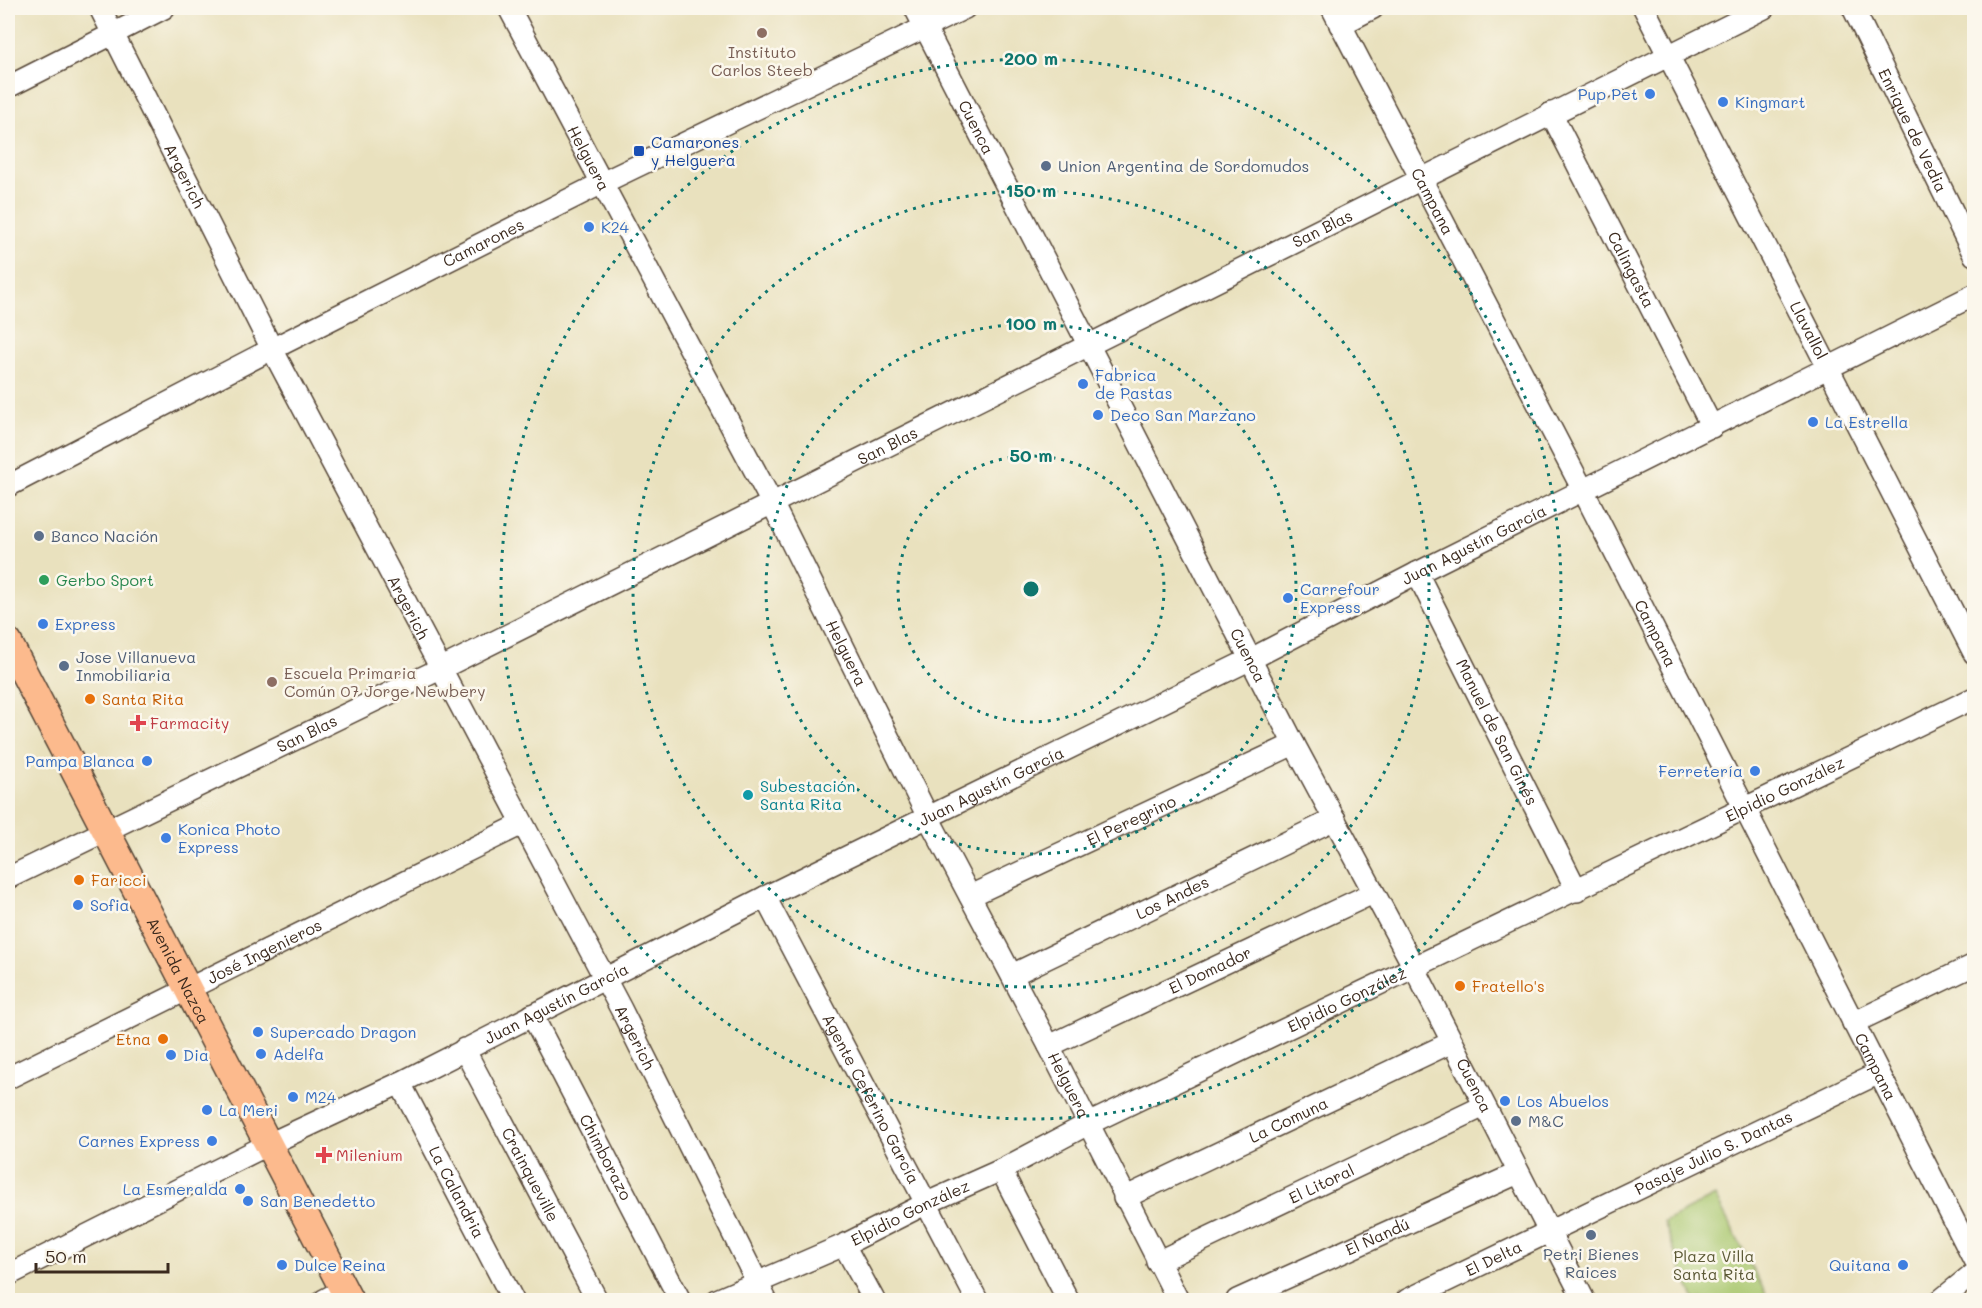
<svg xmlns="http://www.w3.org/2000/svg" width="1982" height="1308" font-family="Mali,sans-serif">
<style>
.park{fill:#a9c76e;stroke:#727846;stroke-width:1.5}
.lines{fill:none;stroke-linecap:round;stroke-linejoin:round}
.minor-casing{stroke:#554536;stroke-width:24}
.major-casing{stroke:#554536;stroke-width:30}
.minor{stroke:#fff;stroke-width:21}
.major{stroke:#fcba8d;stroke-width:27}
.ring{fill:none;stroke:#0f766e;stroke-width:3;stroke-dasharray:3 6}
.education-dot{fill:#8d6e63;stroke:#fbf7ec;stroke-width:2}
.shop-dot{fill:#3f7fe0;stroke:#fbf7ec;stroke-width:2}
.transit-dot{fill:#1a4fb4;stroke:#fbf7ec;stroke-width:2}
.service-dot{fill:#5c6f8a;stroke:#fbf7ec;stroke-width:2}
.leisure-dot{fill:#2e9e5b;stroke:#fbf7ec;stroke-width:2}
.food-dot{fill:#e8710a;stroke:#fbf7ec;stroke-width:2}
.health-dot{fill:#e0444e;stroke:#fbf7ec;stroke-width:2}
.culture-dot{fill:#0f9aa8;stroke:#fbf7ec;stroke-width:2}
.labels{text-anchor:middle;stroke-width:5;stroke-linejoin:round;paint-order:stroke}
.education-label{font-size:16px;fill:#785e54;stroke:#fbf7ec}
.shop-label{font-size:16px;fill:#366cbe;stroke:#fbf7ec;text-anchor:start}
.street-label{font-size:16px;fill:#3b2a1e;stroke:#fbf7ec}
.transit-label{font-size:16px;fill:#164399;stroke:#fbf7ec;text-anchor:start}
.service-label{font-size:16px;fill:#4e5e75;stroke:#fbf7ec;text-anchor:start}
.leisure-label{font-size:16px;fill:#27864d;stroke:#fbf7ec;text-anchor:start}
.food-label{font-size:16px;fill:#c56008;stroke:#fbf7ec;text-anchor:start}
.health-label{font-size:16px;fill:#be3a42;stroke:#fbf7ec;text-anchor:start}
.culture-label{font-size:16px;fill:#0d838f;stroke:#fbf7ec;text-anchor:start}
.park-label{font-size:16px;fill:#5c5936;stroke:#fbf7ec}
.centre{fill:#0f766e;stroke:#fbf7ec;stroke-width:3}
.ring-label{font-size:18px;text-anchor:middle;font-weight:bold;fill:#0f766e;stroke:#fbf7ec;stroke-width:5;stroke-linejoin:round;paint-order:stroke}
</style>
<rect width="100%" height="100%" fill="#fbf7ec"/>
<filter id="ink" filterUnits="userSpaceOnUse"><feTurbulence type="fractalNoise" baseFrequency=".0167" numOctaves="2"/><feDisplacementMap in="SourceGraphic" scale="12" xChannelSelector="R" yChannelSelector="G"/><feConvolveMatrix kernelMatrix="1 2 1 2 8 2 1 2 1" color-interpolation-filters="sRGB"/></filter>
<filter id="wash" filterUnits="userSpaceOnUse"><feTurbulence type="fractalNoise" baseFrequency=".008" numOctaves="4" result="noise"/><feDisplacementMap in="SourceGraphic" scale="24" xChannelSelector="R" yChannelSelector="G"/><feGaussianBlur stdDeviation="1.35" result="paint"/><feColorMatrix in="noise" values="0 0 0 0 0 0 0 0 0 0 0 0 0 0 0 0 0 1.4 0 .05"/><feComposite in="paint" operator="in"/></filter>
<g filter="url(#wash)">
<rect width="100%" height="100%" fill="#e9e1be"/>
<path class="park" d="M1715,1196l54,104h-74l-15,-33 -16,-45z"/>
</g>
<g filter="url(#ink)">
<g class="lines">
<defs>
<g id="minor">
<path id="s1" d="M100,8l172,341 349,660 145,291"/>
<path id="s2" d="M509,8l262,493 158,318 120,227 129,254"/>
<path id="s3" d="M915,8l379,736 121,225 169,331"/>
<path id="s4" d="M1332,8l252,484 390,768"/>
<path id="s5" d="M1644,8l330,645"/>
<path id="s6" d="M1853,8l121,247"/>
<path d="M1340,25l33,-17"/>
<path d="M8,87l156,-79"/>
<path id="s7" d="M1551,113l161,314"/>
<path id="s8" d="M8,486l264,-137 328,-165 365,-176"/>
<path id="s9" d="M1417,573l160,318"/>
<path id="s10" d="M8,878l432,-209 1324,-661"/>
<path id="s11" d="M970,896l324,-152"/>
<path id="s12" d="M765,897l212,403"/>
<path id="s13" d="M1012,975l323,-156"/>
<path id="s14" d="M532,1015l148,285"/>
<path d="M1853,1023l121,-58"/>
<path id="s15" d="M1049,1046l324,-153"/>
<path id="s16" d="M464,1049l133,251"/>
<path id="s17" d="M8,1078l514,-254"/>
<path id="s18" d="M400,1083l113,217"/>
<path d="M1001,1170l67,130"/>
<path id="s19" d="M1124,1198l328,-156"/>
<path d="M844,1245l30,55"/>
<path id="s20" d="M1157,1262l327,-156"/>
<path id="s21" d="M8,1275l259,-130 133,-62 365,-186 486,-238 166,-86 557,-278"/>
<path d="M324,1300l19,-10"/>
<path id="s22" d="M717,1300l127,-55 83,-42 74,-33 87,-46 886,-426"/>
<path id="s23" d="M1237,1300l281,-127"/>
<path id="s24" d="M1407,1300l472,-227"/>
<path d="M1941,1300l33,-27"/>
</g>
<g id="major">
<path id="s25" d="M8,642l341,658"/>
</g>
</defs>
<use href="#minor" class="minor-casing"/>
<use href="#major" class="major-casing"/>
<use href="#minor" class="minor"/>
<use href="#major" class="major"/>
</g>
</g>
<g class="ring">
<circle cx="1031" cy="589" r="133"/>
<circle cx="1031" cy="589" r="265"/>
<circle cx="1031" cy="589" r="398"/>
<circle cx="1031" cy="589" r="530"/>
</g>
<g class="education-dot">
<circle cx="762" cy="33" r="6"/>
<circle cx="272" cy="682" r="6"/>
</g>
<g class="shop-dot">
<circle cx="1650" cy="94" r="6"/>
<circle cx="1723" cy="102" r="6"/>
<circle cx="589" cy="227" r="6"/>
<circle cx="1083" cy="384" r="6"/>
<circle cx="1098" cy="415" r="6"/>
<circle cx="1813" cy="422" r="6"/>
<circle cx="1288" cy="598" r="6"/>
<circle cx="43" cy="624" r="6"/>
<circle cx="147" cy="761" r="6"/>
<circle cx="1755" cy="771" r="6"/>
<circle cx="166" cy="838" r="6"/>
<circle cx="78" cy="905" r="6"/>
<circle cx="258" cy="1032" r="6"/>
<circle cx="261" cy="1054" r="6"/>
<circle cx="171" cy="1055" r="6"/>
<circle cx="293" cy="1097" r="6"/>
<circle cx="1505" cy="1101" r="6"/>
<circle cx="207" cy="1110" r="6"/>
<circle cx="212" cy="1141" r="6"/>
<circle cx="240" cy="1189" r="6"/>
<circle cx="248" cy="1201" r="6"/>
<circle cx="282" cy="1265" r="6"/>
<circle cx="1903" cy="1265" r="6"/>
</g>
<rect class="transit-dot" x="633" y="145" width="12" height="12" rx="3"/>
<g class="service-dot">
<circle cx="1046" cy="166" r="6"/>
<circle cx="39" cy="536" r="6"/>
<circle cx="64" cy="666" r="6"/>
<circle cx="1516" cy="1121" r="6"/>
<circle cx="1591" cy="1235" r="6"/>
</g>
<circle class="leisure-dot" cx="44" cy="580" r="6"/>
<g class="food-dot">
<circle cx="90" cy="699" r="6"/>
<circle cx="79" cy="880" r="6"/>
<circle cx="1460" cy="986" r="6"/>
<circle cx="163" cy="1039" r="6"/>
</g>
<g class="health-dot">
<path d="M135 714h6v6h6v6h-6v6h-6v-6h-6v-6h6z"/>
<path d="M321 1146h6v6h6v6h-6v6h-6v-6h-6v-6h6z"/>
</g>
<circle class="culture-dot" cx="748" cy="795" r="6"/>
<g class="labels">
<g class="education-label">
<text x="762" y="58">Instituto<tspan x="762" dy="18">Carlos Steeb</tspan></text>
<text x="284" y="679" text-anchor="start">Escuela Primaria<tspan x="284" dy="18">Común 07 Jorge Newbery</tspan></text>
</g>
<g class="shop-label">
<text x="1638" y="100" text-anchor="end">Pup Pet</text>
<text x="1735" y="108">Kingmart</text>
<text x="601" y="233">K24</text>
<text x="1095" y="381">Fabrica<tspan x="1095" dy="18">de Pastas</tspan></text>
<text x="1110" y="421">Deco San Marzano</text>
<text x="1825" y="428">La Estrella</text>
<text x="1300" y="595">Carrefour<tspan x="1300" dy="18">Express</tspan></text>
<text x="55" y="630">Express</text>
<text x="135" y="767" text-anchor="end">Pampa Blanca</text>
<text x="1743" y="777" text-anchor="end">Ferretería</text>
<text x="178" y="835">Konica Photo<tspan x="178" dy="18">Express</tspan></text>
<text x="90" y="911">Sofia</text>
<text x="270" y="1038">Supercado Dragon</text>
<text x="273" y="1060">Adelfa</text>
<text x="183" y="1061">Dia</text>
<text x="305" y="1103">M24</text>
<text x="1517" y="1107">Los Abuelos</text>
<text x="219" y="1116">La Meri</text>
<text x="200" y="1147" text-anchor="end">Carnes Express</text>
<text x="228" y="1195" text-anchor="end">La Esmeralda</text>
<text x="260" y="1207">San Benedetto</text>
<text x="294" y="1271">Dulce Reina</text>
<text x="1891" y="1271" text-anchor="end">Quitana</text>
</g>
<g class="street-label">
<text dy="6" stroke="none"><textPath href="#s3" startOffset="134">Cuenca</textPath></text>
<text dy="6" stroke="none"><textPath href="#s6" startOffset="136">Enrique de Vedia</textPath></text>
<text dy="6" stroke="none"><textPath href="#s2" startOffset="170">Helguera</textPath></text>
<text dy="6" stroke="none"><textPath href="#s1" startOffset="188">Argerich</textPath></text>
<text dy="6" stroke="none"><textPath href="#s4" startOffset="218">Campana</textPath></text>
<text dy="6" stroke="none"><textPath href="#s10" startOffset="1466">San Blas</textPath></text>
<text dy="6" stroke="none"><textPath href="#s8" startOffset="534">Camarones</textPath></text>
<text dy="6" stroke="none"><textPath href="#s7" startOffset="176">Calingasta</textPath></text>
<text dy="6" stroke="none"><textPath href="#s5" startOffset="362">Llavallol</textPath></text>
<text dy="6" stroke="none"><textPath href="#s10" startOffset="980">San Blas</textPath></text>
<text dy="6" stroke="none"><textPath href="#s21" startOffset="1638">Juan Agustín García</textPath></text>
<text dy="6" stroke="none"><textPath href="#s1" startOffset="674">Argerich</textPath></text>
<text dy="6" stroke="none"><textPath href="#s4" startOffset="704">Campana</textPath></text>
<text dy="6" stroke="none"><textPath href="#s2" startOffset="728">Helguera</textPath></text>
<text dy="6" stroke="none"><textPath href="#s3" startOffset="728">Cuenca</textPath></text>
<text dy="6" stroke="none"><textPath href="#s9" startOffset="178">Manuel de San Ginés</textPath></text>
<text dy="6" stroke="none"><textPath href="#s10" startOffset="332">San Blas</textPath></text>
<text dy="6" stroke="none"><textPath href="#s21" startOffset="1098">Juan Agustín García</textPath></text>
<text dy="6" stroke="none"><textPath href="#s22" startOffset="1184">Elpidio González</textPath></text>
<text dy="6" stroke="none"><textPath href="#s11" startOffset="178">El Peregrino</textPath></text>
<text dy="6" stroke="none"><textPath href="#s13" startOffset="178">Los Andes</textPath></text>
<text dy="6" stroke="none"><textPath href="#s17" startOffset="286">José Ingenieros</textPath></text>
<text dy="6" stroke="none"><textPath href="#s15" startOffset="178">El Domador</textPath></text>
<text dy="6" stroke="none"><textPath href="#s25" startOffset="370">Avenida Nazca</textPath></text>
<text dy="6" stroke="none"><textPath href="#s22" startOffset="698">Elpidio González</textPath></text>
<text dy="6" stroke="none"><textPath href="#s21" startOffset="612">Juan Agustín García</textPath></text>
<text dy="6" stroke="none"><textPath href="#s1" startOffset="1160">Argerich</textPath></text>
<text dy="6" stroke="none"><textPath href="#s4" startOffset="1190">Campana</textPath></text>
<text dy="6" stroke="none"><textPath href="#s2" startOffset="1214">Helguera</textPath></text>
<text dy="6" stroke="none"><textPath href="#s3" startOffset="1214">Cuenca</textPath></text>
<text dy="6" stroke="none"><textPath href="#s12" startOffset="228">Agente Ceferino García</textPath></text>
<text dy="6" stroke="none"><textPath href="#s19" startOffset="182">La Comuna</textPath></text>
<text dy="6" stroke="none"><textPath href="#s24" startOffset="340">Pasaje Julio S. Dantas</textPath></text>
<text dy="6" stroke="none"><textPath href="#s14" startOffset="160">Chimborazo</textPath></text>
<text dy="6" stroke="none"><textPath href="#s16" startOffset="142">Crainqueville</textPath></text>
<text dy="6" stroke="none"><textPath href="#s20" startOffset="182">El Litoral</textPath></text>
<text dy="6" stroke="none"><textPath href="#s18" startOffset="123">La Calandria</textPath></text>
<text dy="6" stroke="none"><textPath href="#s22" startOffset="212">Elpidio González</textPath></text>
<text dy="6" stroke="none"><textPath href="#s23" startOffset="154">El Ñandú</textPath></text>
<text dy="6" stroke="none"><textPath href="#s24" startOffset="96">El Delta</textPath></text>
</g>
<g class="transit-label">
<text x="651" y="148">Camarones<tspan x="651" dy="18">y Helguera</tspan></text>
</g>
<g class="service-label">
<text x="1058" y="172">Union Argentina de Sordomudos</text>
<text x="51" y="542">Banco Nación</text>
<text x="76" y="663">Jose Villanueva<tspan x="76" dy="18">Inmobiliaria</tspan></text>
<text x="1528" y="1127">M&amp;C</text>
<text x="1591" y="1260" text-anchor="middle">Petri Bienes<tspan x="1591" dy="18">Raices</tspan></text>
</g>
<g class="leisure-label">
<text x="56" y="586">Gerbo Sport</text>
</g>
<g class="food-label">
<text x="102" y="705">Santa Rita</text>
<text x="91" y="886">Faricci</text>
<text x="1472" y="992">Fratello's</text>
<text x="151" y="1045" text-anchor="end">Etna</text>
</g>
<g class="health-label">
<text x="150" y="729">Farmacity</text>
<text x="336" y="1161">Milenium</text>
</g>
<g class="culture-label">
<text x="760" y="792">Subestación<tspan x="760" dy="18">Santa Rita</tspan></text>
</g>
<g class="park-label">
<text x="1714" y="1262">Plaza Villa<tspan x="1714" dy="18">Santa Rita</tspan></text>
</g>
</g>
<circle cx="1031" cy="589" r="9" class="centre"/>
<g class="ring-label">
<text x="1031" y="65">200 m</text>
<text x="1031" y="197">150 m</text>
<text x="1031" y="330">100 m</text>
<text x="1031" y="462">50 m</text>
</g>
<rect width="1982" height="1308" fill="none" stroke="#fbf7ec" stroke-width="30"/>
<path d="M36 1263v9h132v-9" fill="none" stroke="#3b2a1e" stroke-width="3"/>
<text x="45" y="1263" font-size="18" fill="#3b2a1e" stroke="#fbf7ec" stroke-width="4.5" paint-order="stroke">50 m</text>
</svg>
